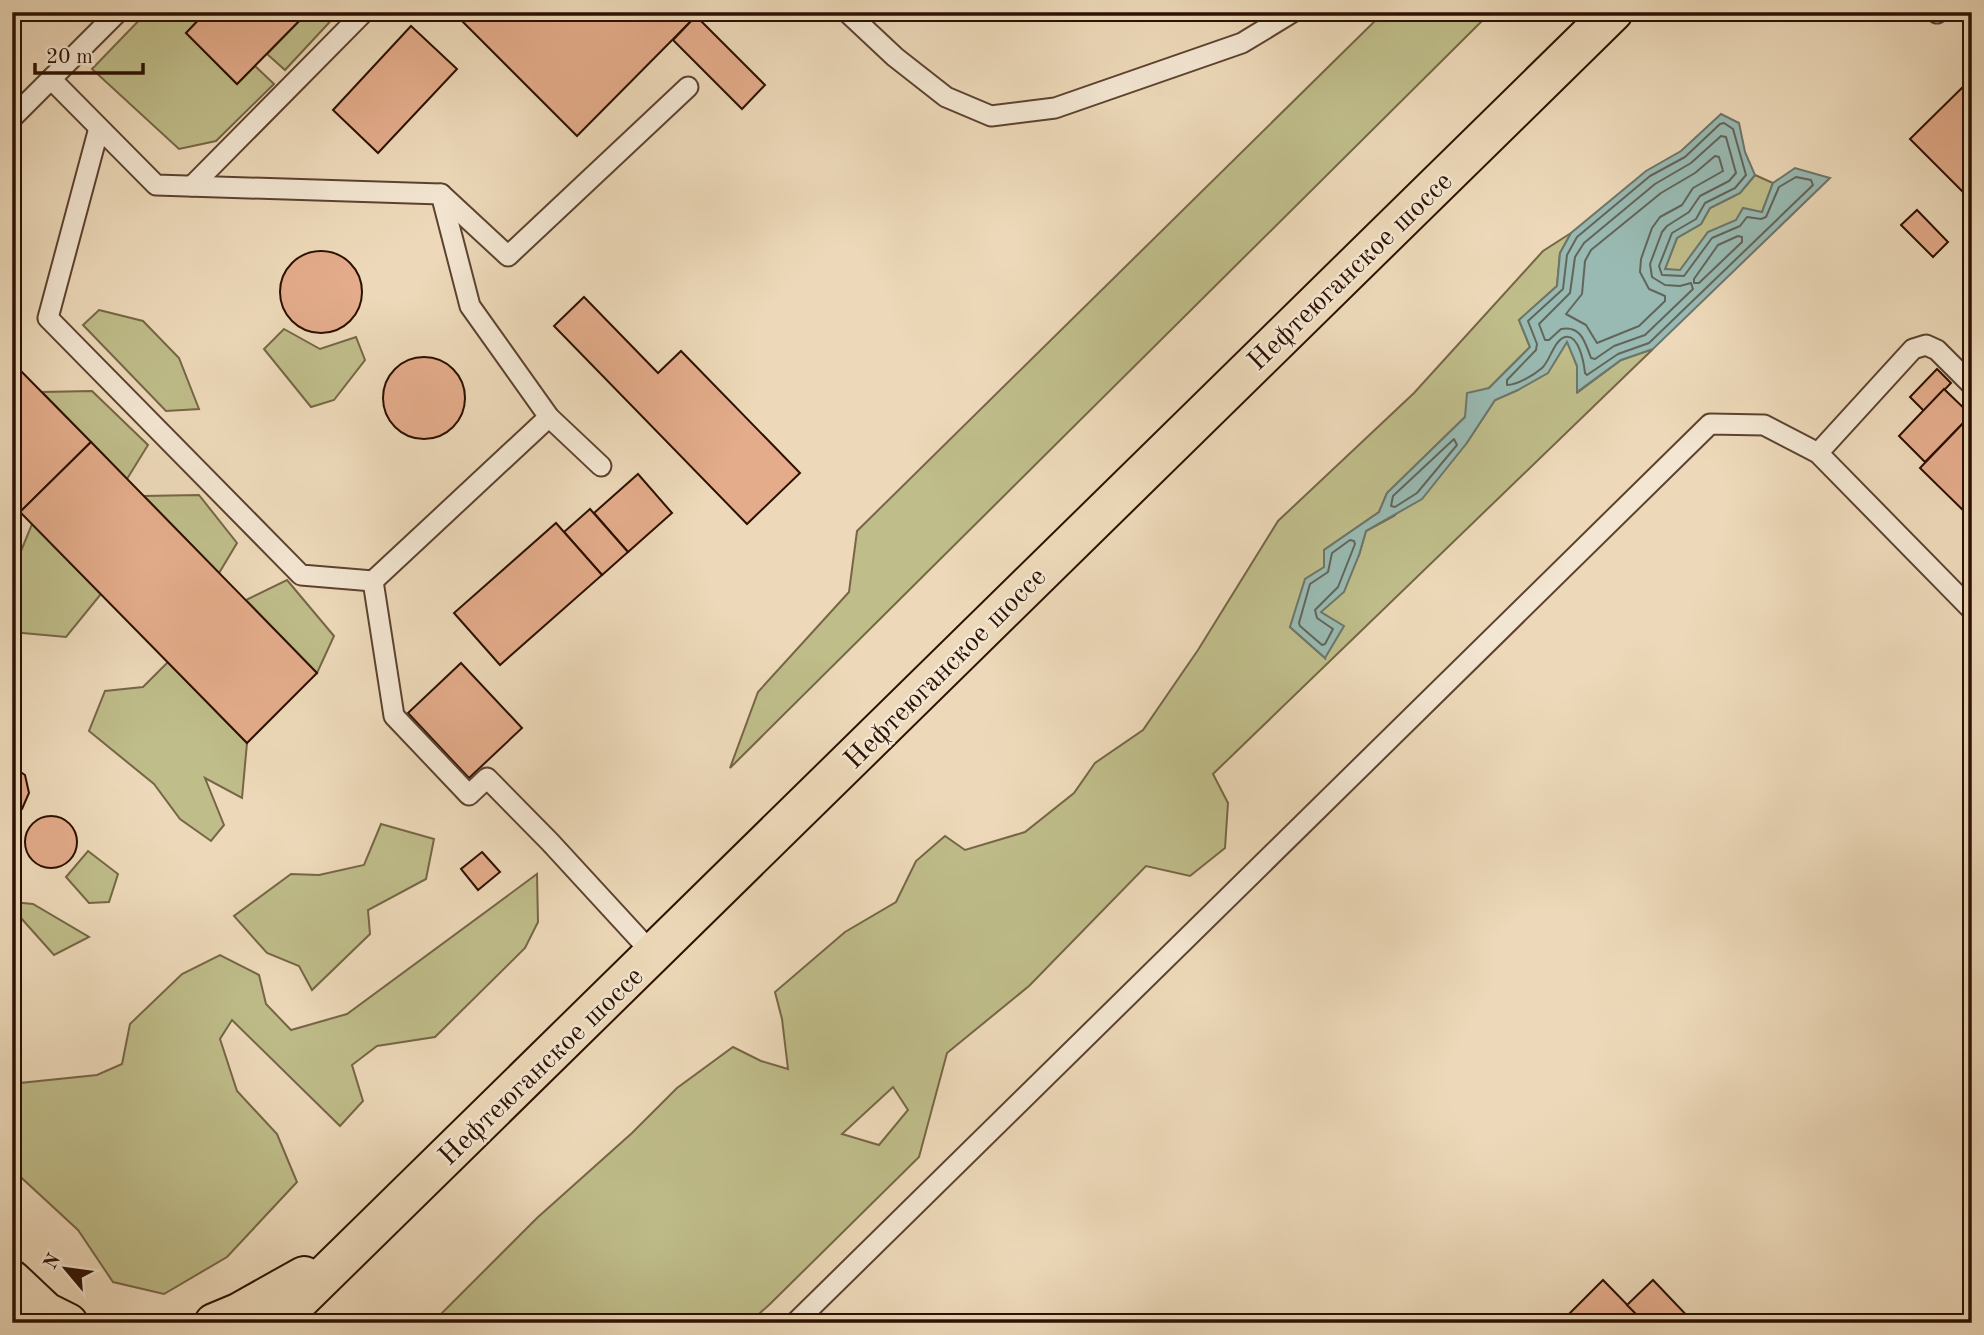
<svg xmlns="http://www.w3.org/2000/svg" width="1984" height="1335" font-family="'Old Standard TT',serif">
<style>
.green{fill:#bfbd8a;stroke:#766646;stroke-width:2;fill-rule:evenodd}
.water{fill:#99bab2;stroke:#6d766b;stroke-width:2}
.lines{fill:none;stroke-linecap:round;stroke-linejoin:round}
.shore{stroke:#62655a;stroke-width:2}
.building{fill:#e4ac8b;stroke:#2c1001;stroke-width:2}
.service-casing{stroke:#5c422f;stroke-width:23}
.primary-casing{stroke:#2c1001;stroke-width:42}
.service{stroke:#f3e6d2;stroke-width:19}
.primary{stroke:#edd9b9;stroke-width:38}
.labels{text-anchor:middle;stroke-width:5;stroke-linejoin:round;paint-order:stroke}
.street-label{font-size:28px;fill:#2c1001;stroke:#f3e6d2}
</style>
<rect width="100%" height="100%" fill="#edd9b9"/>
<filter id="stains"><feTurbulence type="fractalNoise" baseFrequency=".00286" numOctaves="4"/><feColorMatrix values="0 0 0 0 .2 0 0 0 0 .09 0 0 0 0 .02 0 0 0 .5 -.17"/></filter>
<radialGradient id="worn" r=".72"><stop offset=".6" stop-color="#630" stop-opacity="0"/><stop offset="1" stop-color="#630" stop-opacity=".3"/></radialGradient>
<g class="green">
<path d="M147,12h59l-20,21 51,51 18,-18 19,18 -58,57 -37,8 -87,-80z"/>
<path d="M308,12h31l-54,58 -18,-16z"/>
<path d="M1384,12h107l-761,756 28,-76 91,-100 8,-61z"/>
<path d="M1755,175l18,8 -11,29 -54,20 -28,39 -15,-2 12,-31 24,-14 9,-16 30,-15z"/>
<path d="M1571,233l-11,20 -3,33 -38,34 11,27 -41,41 -24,29 -78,76 -8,19 -55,38v17l-34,60 35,31 -5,-46 39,-57 7,-24 28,-15 72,-72 29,-44 23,-10 50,-49 9,25 1,26 43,-32 32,-11 -440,425 15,29 -3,45 -35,28 -44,-10 -117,120 -82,67 -28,104 -149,147 -21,19h-317l105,-105 95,-85 45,-45 56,-41 28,14 27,8 -6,-50 -7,-27 70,-60 51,-30 20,-41 29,-25 20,14 60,-18 49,-39 21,-30 48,-33 55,-80 80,-129 136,-128 129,-142zM893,1087l15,23 -29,35 -37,-11z"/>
<path d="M99,310l44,11 36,37 20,51 -33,2 -83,-86z"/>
<path d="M284,329l36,20 36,-12 9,23 -31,40 -23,7 -47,-58z"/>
<path d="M92,391l56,54 -21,34 -85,-87z"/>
<path d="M199,495l38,48 -18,30 -75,-77z"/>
<path d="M32,524l69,70 -35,43 -54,-5v-59z"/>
<path d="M287,580l47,56 -17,37 -71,-73z"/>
<path d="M168,662l79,81 -5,55 -37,-20 19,47 -13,16 -31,-22 -26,-35 -65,-53 16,-40 38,-4z"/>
<path d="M381,824l53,15 -8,40 -58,31 2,24 -58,56 -13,-24 -32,-13 -33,-37 57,-42 28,1 45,-10z"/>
<path d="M88,851l30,23 -9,28 -20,1 -23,-26z"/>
<path d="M537,874l1,48 -13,26 -90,89 -58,9 -25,19 11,36 -23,25 -108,-106 -12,19 17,52 40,43 20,48 -70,75 -63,37 -51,-12 -35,-52 -66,-61v-63l8,-23 77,-8 25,-11 8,-40 52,-50 38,-19 39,20 7,29 25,26 56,-16z"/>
<path d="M12,902l21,2 56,33 -35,18 -42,-47z"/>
</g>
<path class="water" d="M1721,114l18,9 6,29 10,23 -15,18 -30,15 -9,16 -24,14 -12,31 15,1 28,-38 28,-12 7,-12 19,4 11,-29 22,-15 35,10 -177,171 -32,11 -44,32v-26l-10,-24 -19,31 -30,17 -23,10 -29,44 -44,55 -56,32 -7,24 -15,37 -23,20 23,14 -19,32 -35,-31 15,-48 19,-12v-17l55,-38 8,-19 78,-76 2,-24 22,-5 41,-41 -11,-27 38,-34 3,-33 11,-20 75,-62 35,-20z"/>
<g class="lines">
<g class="shore">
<path d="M1724,123l9,6 13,46 -11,13 -30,15 -9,16 -24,14 -13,33 3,9 22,1 28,-38 28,-12 7,-9 14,2 5,-2 13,-30 17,-10 15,3 2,5 -164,158 -31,11 -31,21 -2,-2c-1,-9 -6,-40 -20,-36 -11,3 -15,24 -23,31 -8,7 -25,17 -35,17v-5l29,-30 1,-6 -9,-23 35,-32 4,-34 10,-18 73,-61 35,-19 35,-33z"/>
<path d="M1721,136l5,1 10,36 -7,8 -29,15 -11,16 -22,14 -5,6 -12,32 2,13 13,8 15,1 11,-3 2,6 -48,46 -31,11 -19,13 -4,-1c-6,-16 -10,-33 -30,-29l-12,11h-4l-6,-16 31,-31 5,-36 9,-14 71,-59 36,-21z"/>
<path d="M1715,156l4,1 4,14 -30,17 -11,17 -22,12 -8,11 -11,31 -1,13 9,17 16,7v5l-26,25 -42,17 -11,-18 -20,-11 16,-20 3,-33 6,-11 70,-57 34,-20z"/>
<path d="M1738,236l4,1v5l-43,41h-5v-4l24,-34z"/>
<path d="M1454,439l3,6 -40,48 -22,14 -4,-1 2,-10z"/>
<path d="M1350,540l4,1 1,3 -17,43 -23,23 2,8 16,11 -8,15 -3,1 -22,-19 -1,-3 11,-39 18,-12 4,-19z"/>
</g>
</g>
<g class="building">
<path d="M206,12h102l-71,72 -51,-51z"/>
<path d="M453,12h247l-123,124z"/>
<path d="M696,16l69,69 -23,24 -69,-69z"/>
<path d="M411,26l46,43 -79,84 -45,-43z"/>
<path d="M1972,78v123l-62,-62z"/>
<path d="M1917,210l31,32 -15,15 -32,-32z"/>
<circle cx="321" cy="292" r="41"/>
<path d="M584,297l74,76 23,-22 119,122 -53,51 -193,-198z"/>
<circle cx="424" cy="398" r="41"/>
<path d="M15,365l76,77 -71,70 -8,-8v-136z"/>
<path d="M1937,369l14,14 -27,28 -14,-14z"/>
<path d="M1944,389l27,26 -46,47 -26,-26z"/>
<path d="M1971,415l1,1v103l-52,-51z"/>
<path d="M91,442l226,231 -70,70 -227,-231z"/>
<path d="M638,474l34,39 -44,39 -34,-39z"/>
<path d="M590,509l38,43 -26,23 -38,-43z"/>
<path d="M556,523l46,52 -102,90 -46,-52z"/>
<path d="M461,663l61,65 -53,50 -61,-65z"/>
<path d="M12,766l13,9 4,18 -7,16 -10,6z"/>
<circle cx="51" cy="842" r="26"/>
<path d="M482,852l18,20 -22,18 -17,-21z"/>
<path d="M1603,1280l42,43h-85z"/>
<path d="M1653,1280l41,43h-49l-18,-18z"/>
</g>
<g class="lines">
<defs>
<g id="service">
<path d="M847,12l48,45 51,40 45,19 64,-8 187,-65 51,-31"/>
<path d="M1937,13l1,-1"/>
<path d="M51,79l105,106 285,9 67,62 180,-169"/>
<path d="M12,118l106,-106"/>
<path d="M99,128l-51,190 253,257 72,6 176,-164"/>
<path d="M192,186l172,-174"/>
<path d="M441,194l29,112 79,111 52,49"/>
<path d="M1818,453l95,-104 13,-4 11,5 35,35"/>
<path d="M373,581l21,135 75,79 18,-17 63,64 103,112"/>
<path d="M795,1323l915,-899 54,1 54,28 154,157"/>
</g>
<g id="primary">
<path d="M12,1280l34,32 22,11"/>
<path d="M214,1323l24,-10 66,-37"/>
<path d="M276,1323l1337,-1311"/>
</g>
</defs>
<use href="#service" class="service-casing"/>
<use href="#primary" class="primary-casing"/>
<use href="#service" class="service"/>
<use href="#primary" class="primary"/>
</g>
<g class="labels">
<g class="street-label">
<text transform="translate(1349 270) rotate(-44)" y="10">Нефтеюганское шоссе</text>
<text transform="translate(944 667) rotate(-45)" y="10">Нефтеюганское шоссе</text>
<text transform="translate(540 1065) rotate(-44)" y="10">Нефтеюганское шоссе</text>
</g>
</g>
<rect width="1984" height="1335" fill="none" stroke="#edd9b9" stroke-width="42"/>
<rect x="14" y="14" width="1956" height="1307" fill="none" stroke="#2c1001" stroke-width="3.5"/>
<rect x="21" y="21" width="1942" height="1293" fill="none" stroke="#2c1001" stroke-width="2"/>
<g transform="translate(66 1269) rotate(299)" stroke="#f3e6d2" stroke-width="5" paint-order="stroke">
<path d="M0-5L12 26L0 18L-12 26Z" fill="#2c1001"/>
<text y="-10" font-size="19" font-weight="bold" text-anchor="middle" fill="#2c1001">N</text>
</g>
<path d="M35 63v10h108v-10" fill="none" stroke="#2c1001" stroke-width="3.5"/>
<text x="46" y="63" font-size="21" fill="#2c1001" stroke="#f3e6d2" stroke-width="5" paint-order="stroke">20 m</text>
<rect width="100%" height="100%" filter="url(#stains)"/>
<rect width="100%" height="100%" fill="url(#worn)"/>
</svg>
